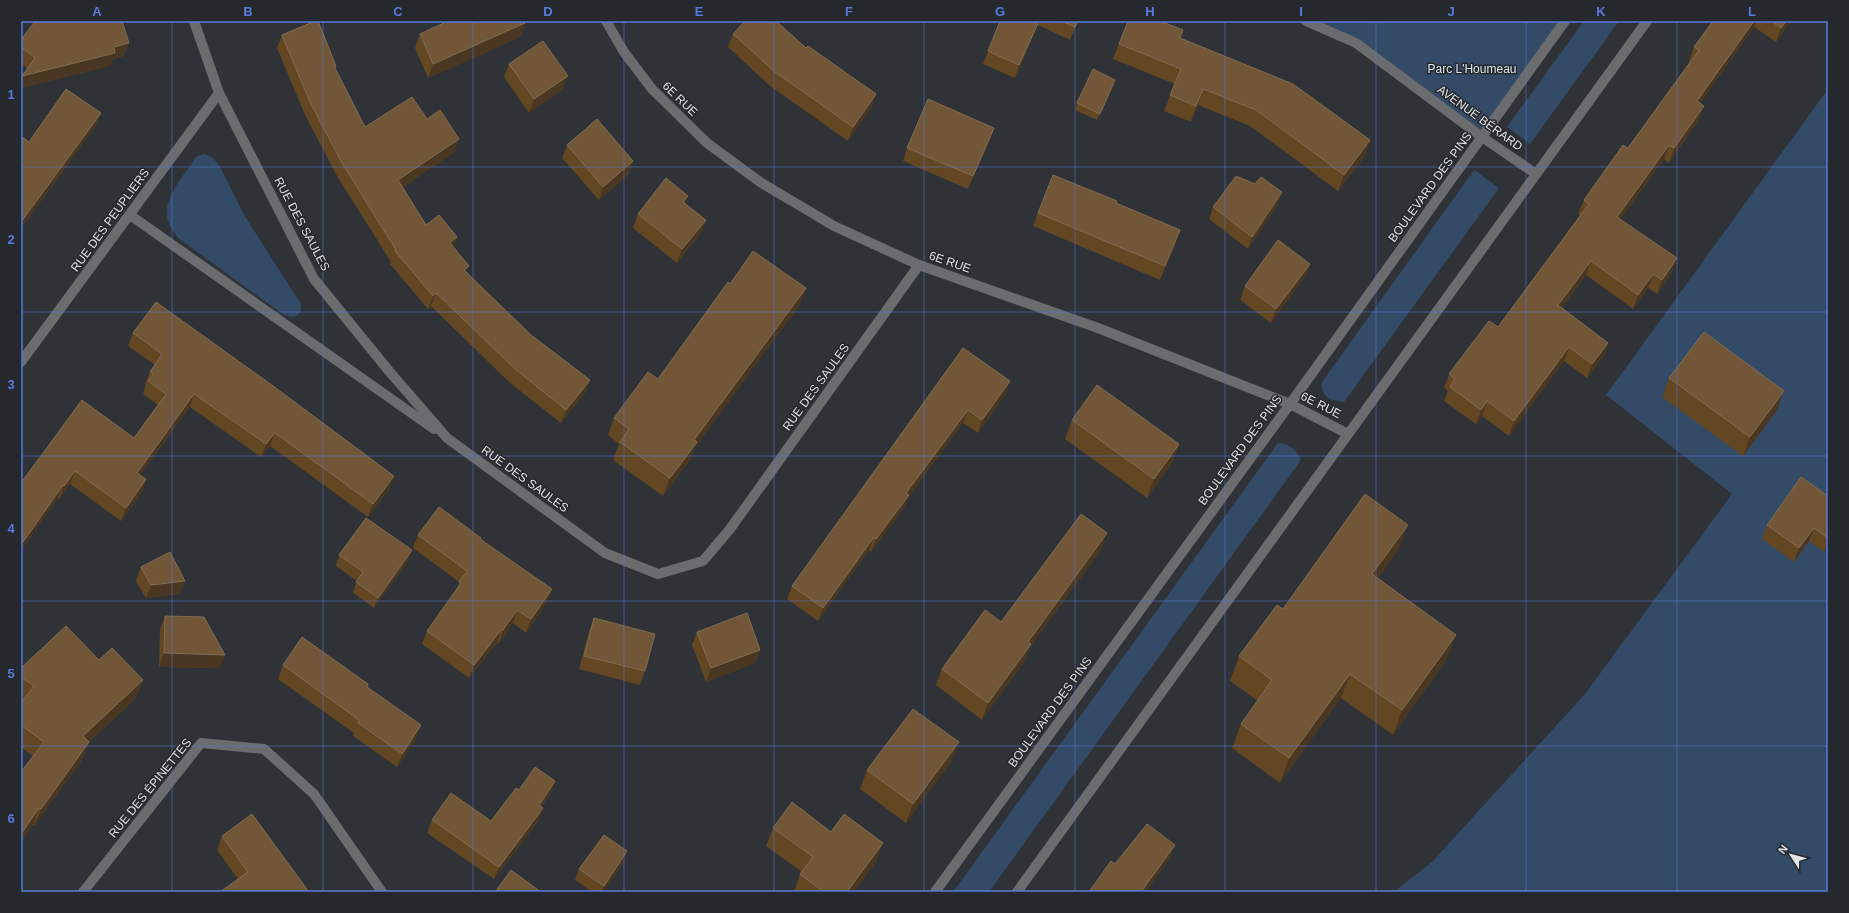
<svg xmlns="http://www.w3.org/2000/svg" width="1849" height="913" font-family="Arial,sans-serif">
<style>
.green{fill:#344b67}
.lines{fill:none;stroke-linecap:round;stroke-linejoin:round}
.minor{stroke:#6a6c6e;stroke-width:10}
.wall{fill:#634622}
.shaded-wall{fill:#493721}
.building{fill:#715737;stroke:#826c52}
.grid{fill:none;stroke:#587adc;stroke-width:1;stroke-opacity:0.55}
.labels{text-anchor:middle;stroke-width:3;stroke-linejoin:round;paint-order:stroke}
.park-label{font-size:12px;fill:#dae5f4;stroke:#25282c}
.street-label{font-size:12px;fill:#e0e2e5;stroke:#25282c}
.neatline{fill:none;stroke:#587adc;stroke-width:1.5}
.grid-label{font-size:13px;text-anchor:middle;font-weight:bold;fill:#587adc}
</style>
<rect width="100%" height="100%" fill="#2f3236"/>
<g class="green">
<path d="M1306,21h259l-83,116 -126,-94z"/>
<path d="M1584,21h35l-89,123 -23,-17z"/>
<path d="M1828,89v803h-434l38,-30 153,-168 147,-200 -126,-99z"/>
<path d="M205,154l8,4 6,7 25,50 57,89v6c-3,8 -9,8 -17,5l-106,-77c-4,-6 -10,-13 -11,-22 -3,-19 20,-45 30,-60z"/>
<path d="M1474,170l25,18 -155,214c-14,-2 -23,-4 -22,-20z"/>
<path d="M1278,443c12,1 18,6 23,17l-312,432h-36z"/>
</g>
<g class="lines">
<g class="minor">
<path d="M194,21l25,72 95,186 75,92 58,67 158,115 53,21 45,-13 27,-32 189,-264"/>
<path d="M606,21l18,31 28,37 55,54 53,39 74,44 85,39 179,63 192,76 58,30"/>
<path d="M1306,21l50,22 126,94 54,37"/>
<path d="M130,215l304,214"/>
<path d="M21,362l198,-269"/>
<path d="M83,892l118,-149 63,6 50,45 68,98"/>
<path d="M935,892l355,-488 275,-383"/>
<path d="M1017,892l630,-871"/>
</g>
</g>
<g class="wall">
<path d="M1000,21h78l-8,19 -32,-15 -23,53 -32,-14z"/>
<path d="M1713,21h78l-15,21 -22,-15 -54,76 -1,17 -30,43 -5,-4 -44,61 52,52 -15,22 -9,-6 -15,21 -47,-34 -24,33 46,35 -5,14 -16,21 -23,-17 -55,75 -27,-20 -6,8 -32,-23 4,-10 -4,-3 5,-14 49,-47 82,-112 -2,-1 6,-14 44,-52 62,-86 -1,-1 5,-14z"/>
<path d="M525,23l-5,14 -92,41 -13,-30 5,-14z"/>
<path d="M1183,30l-3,8 190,102 -5,16 -27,35 -88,-65 -52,-21 -7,17 -27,-11 11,-27 -62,-25 6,-15z"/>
<path d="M733,34l143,60 -5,14 -23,33 -78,-55 -42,-39z"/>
<path d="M282,35l54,31 -1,3 30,58 62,-8 28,33 -52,35 23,38 27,22 13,25 65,63 59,45 -5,13 -24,30 -51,-40 -79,-77 -3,3 -38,-45 1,-2 -54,-86 -32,-61 -28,-67z"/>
<path d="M21,40l103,16 -11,3 -3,7 -89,22v-9l1,-3 6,-7 -7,-6z"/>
<path d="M509,64l54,25 -34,24 -25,-36z"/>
<path d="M1115,80l-18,40 -22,-10 2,-7z"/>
<path d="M994,128l-5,13 -21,48 -65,-28 4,-13z"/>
<path d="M567,145l66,16 -4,13 -30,26 -37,-42z"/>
<path d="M1116,203l60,40 -16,37 -127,-54 5,-13z"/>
<path d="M685,204l21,16 -5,13 -24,30 -44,-35 5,-14z"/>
<path d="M1278,204l-30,45 -39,-30 4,-12z"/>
<path d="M1310,264l-5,13 -34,46 -31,-23 5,-14z"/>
<path d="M730,284l76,4 -7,18 -105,143 -4,11 -27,36 -50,-36 6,-16 -11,-9 6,-17 44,-39z"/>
<path d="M133,333l256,156 -21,28 -98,-71 -9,11 -71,-50 -50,68 6,4 -4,13 -21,29 -51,-37 -11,15 -38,-16 113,-45 24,-33 -15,-11 3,-9 -1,-1 5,-12 5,-7 -27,-19z"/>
<path d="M963,348l47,33 -5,14 -27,38 -15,-10 -56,76 -3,9 -33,44 -2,-2 -51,71 -31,-22 5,-13z"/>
<path d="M1669,378l108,32 -34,46 -81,-59z"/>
<path d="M1072,420l107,24 -7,19 -25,35 -82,-59z"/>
<path d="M1828,496v50l-4,6 -15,-11 -15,21 -32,-23 5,-14z"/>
<path d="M418,535l63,3v1l66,63 -21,31 -13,-10 -15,21 -1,-1 -28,35 -47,-34 5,-13 30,-42 2,-7 -46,-34z"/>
<path d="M1399,549l-21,29 69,81 -54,76 -52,-37 -61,85 -48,-35 9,-24 17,-23 -28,-20 9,-25 44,-47z"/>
<path d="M1101,550l-71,97 -5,14 -43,59 -46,-35 6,-16 59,-47z"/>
<path d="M339,555l69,6 -34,47 -21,-15 4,-12 -21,-15z"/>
<path d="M141,567l44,14 -5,13 -34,4 -10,-17z"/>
<path d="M165,616l55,52 -61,-1 1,-38z"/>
<path d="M594,618l51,53 -5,14 -61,-16 10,-37z"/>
<path d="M697,632l63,18 -5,13 -49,19 -14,-37z"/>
<path d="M99,660l44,20 -7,18 -47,44 -7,18 -48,66 -1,-1 -12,17v-70l12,-16 -12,-9v-44l2,-3 -2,-1v-31z"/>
<path d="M283,665l84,23 49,51 -19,28 -44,-31 1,-3 -76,-54z"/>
<path d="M952,761l-46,62 -46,-34 7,-19z"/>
<path d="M555,781l-5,13 -8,12 -3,14 -45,59 -67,-46 5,-13 59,1 28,-31z"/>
<path d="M773,828l58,4 46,29 -23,31h-60l6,-18 2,-2 -36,-26z"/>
<path d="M222,836l87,56 -71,-13 -21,-29z"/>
<path d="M623,863l-20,29h-11l-17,-12 4,-11z"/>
</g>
<g class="shaded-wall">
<path d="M1039,21h1l-2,4 -23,53 4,-13z"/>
<path d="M1754,21h2l-2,6 -62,88 5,-14z"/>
<path d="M1786,21h5l-15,21 5,-14z"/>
<path d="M525,23l-5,14 -92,41 5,-14z"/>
<path d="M129,43l-5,13 -11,3 -3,7 -89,22v-9l1,-3 92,-29z"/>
<path d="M568,76l-5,13 -34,24 5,-14z"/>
<path d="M1115,80l-2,7 -16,33 3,-6z"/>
<path d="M1203,89l-5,16 -7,17 5,-16z"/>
<path d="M876,94l-5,14 -23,33 5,-14z"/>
<path d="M1704,106l-5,14 -30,43 5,-15z"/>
<path d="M101,113l-5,13 -75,103v-7z"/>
<path d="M994,128l-5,13 -21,48 5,-13z"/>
<path d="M459,139l-4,13 -62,42 5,-14z"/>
<path d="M1370,140l-5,16 -27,35 6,-16z"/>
<path d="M1669,145l-5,14 -52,73 5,-15z"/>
<path d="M633,161l-4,13 -30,26 4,-13z"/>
<path d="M1282,192l-4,12 -30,45 4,-12z"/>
<path d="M688,196l-5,13v-7z"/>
<path d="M706,220l-5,13 -24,30 5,-14z"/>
<path d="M1180,230l-4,13 -16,37 5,-14z"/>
<path d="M457,237l-5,13 -2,-7z"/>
<path d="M1677,258l-5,14 -15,22 5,-14z"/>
<path d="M1591,261l-5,14 -33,45 5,-15z"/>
<path d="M1310,264l-5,13 -34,46 5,-14z"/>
<path d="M469,266l-5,13v-9z"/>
<path d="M1653,274l-5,14 -15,21 5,-14z"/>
<path d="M806,288l-7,18 -105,143 -4,11 -27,36 7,-18 24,-38z"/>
<path d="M436,293l-5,13 -3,3 5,-13z"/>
<path d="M1608,343l-5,14 -16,21 5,-14z"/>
<path d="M1569,347l-5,14 -55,75 5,-15z"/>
<path d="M590,380l-5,13 -24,30 5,-13z"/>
<path d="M1010,381l-5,14 -27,38 4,-13z"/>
<path d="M1784,391l-7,19 -34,46 7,-19z"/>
<path d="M194,394l-4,13 -58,79 5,-13z"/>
<path d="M1487,401l-5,15 -6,8 5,-14z"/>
<path d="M968,410l-5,13 -56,76 -3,9 -33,44 5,-13 30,-46z"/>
<path d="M275,433l-5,13 -9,11 5,-13z"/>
<path d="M1179,444l-7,19 -25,35 7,-19z"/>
<path d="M75,471l-5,13 -11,15 5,-13z"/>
<path d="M394,476l-5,13 -21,28 5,-13z"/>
<path d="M146,479l-4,13 -21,29 5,-13z"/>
<path d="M63,485l-5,13 -37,53v-6z"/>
<path d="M1408,525l-9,24 -36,50 9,-25z"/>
<path d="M1814,528l-5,13 -15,21 5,-14z"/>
<path d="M1107,533l-6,17 -71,97 -5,14 -43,59 6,-17 40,-61z"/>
<path d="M874,537l-5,13 -51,71 5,-13z"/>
<path d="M1828,541v5l-4,6z"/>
<path d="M412,550l-4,11 -34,47 4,-10z"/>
<path d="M185,581l-5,13 -34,4 5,-13z"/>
<path d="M552,589l-5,13 -21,31 5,-14z"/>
<path d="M517,610l-4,13 -15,21 5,-14z"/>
<path d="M501,630l-4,13 -28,35 5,-13z"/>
<path d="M1456,635l-9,24 -54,76 9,-25z"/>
<path d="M760,650l-5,13 -49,19 5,-14z"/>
<path d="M164,653l61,2 -5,13 -61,-1z"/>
<path d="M1350,674l-9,24 -61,85 9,-25z"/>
<path d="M143,680l-7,18 -59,55 6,-17z"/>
<path d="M421,725l-5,14 -19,28 5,-13z"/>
<path d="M89,742l-7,18 -48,66 7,-17z"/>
<path d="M959,742l-7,19 -46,62 7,-19z"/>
<path d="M555,781l-5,13 -16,23 5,-12z"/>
<path d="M39,808l-6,17 -12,17v-8z"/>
<path d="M543,808l-4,12 -45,59 5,-12z"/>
<path d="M883,843l-6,18 -23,31h-7z"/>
<path d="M1175,845l-5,13 -24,34h-5z"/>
<path d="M627,851l-4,12 -20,29h-2l3,-6z"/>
</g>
<g class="building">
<path d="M35,21h87l7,22 -15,4 1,6 -93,23 13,-18 -14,-11v-7z"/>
<path d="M315,21h3l18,45h-2l31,61 47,-30 15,22 13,-9 19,29 -61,41 28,45 13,-10 18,22 -7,6 19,23 -5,4 67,65 59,45 -24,30 -51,-41 -79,-76 -3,3 -38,-45 1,-1 -54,-87 -32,-61 -28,-67z"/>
<path d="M448,21h76l1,2 -92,41 -13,-30z"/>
<path d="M745,21h31l30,27 2,-2 68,48 -23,33 -78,-55 -42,-38z"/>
<path d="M1000,21h39l-20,44 -31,-14z"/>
<path d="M1061,21h17l-3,6z"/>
<path d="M1128,21h32l23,9 -3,8 113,46 77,56 -26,35 -88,-65 -53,-21 -7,17 -26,-11 11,-26 -62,-25z"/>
<path d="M1713,21h41l-57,80 7,5 -30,42 -5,-3 -52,72 60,41 -15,22 -9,-6 -15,21 -47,-34 -33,44 50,38 -16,21 -23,-17 -55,74 -27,-20 -6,9 -31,-23 5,-8 -6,-5 40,-53 9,6 91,-123 -5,-4 39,-55 5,3 71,-98 -5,-3z"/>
<path d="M1771,21h15l-5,7z"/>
<path d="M543,41l25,35 -34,23 -25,-35z"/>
<path d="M1093,69l22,11 -15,34 -23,-11z"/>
<path d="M66,89l35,24 -80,109v-86l8,6z"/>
<path d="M928,99l66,29 -21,48 -66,-28z"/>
<path d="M597,119l36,42 -30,26 -36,-42z"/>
<path d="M1053,175l64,26 -1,2 64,27 -15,36 -127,-53z"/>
<path d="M1236,176l19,8 6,-7 21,15 -30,45 -39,-30z"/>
<path d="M666,178l22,18 -5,6 23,18 -24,29 -44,-35z"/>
<path d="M1278,240l32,24 -34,45 -31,-23z"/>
<path d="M753,251l53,37 -112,152 3,2 -27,36 -50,-36 9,-13 -15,-11 34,-46 10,7 70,-97 2,2z"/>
<path d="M156,302l113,81 125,93 -21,28 -98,-71 -9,11 -72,-50 -57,79 9,6 -20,29 -51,-37 -11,15 -1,-1 -42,60v-62l61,-83 52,38 32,-44 -18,-13 5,-7 -3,-2 12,-18 -29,-21z"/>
<path d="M1704,332l80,59 -34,46 -81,-59z"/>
<path d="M963,348l47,33 -28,39 -14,-10 -62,83 3,2 -33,44 -2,-2 -51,71 -31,-22z"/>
<path d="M1097,385l82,59 -25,35 -82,-59z"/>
<path d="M1801,477l27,19v42l-14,-10 -15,20 -32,-23z"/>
<path d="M1365,494l43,31 -36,49 84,61 -54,75 -52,-36 -61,84 -48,-34 31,-44 -33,-24 38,-51 6,4z"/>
<path d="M439,507l42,31 -1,1 72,50 -21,30 -14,-9 -14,20h-2l-27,35 -47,-34 34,-48 -2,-1 8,-11 -49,-36z"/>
<path d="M1081,514l26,19 -79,109 3,2 -43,59 -46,-34 43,-59 16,12z"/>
<path d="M366,518l46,32 -34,48 -22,-16 7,-10 -24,-17z"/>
<path d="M170,552l15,29 -34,4 -10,-18z"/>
<path d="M747,613l13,37 -49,18 -14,-36z"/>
<path d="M165,616l39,1 21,38 -61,-2z"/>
<path d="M594,618l61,16 -10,37 -61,-15z"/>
<path d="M66,626l33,34 13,-12 31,32 -60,56 6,6 -48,67 -2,-1 -18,26v-62l23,-30 -23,-17v-22l13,-17 -13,-9v-9z"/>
<path d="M302,637l66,47 -1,3 54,38 -19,29 -44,-31 1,-3 -76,-55z"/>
<path d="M913,709l46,33 -46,62 -46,-34z"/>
<path d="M535,767l20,14 -16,24 4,3 -44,59 -67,-47 19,-27 40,28 25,-33 3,2z"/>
<path d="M792,802l39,30 13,-18 39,29 -36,49h-23l-24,-18 13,-17 -40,-29z"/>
<path d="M252,814l57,78h-89l28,-20 -26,-36z"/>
<path d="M1147,824l28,21 -34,47h-52l22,-31 4,3z"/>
<path d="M604,835l23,16 -23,35 -25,-17z"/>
<path d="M511,870l30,22h-46z"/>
</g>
<path class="grid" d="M172,21v871M323,21v871M473,21v871M624,21v871M774,21v871M924,21v871M1075,21v871M1225,21v871M1376,21v871M1526,21v871M1677,21v871M21,167h1807M21,312h1807M21,456h1807M21,601h1807M21,746h1807"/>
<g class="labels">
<g class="park-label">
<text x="1472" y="73">Parc L'Houmeau</text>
</g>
<g class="street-label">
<text transform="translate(680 99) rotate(44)" y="4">6E RUE</text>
<text transform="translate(1480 118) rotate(36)" y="4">AVENUE BÉRARD</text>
<text transform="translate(1430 187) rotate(-54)" y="4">BOULEVARD DES PINS</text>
<text transform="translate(110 220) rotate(-54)" y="4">RUE DES PEUPLIERS</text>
<text transform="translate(302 224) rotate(62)" y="4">RUE DES SAULES</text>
<text transform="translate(950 262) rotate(19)" y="4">6E RUE</text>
<text transform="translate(816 387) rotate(-54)" y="4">RUE DES SAULES</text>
<text transform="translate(1321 405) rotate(27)" y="4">6E RUE</text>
<text transform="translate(1240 450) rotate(-54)" y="4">BOULEVARD DES PINS</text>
<text transform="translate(525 479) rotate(36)" y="4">RUE DES SAULES</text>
<text transform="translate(1050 712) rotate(-54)" y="4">BOULEVARD DES PINS</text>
<text transform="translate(150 788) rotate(-51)" y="4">RUE DES ÉPINETTES</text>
</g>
</g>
<rect width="1849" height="913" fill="none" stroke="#25282c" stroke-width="44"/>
<g transform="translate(1791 855) rotate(306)" stroke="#25282c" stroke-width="3" paint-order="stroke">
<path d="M0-3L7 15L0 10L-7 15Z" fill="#e0e2e5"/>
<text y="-6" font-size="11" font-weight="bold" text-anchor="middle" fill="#e0e2e5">N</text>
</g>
<rect x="22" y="22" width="1805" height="869" class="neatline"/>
<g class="grid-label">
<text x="97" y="16">A</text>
<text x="248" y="16">B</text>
<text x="398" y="16">C</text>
<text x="548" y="16">D</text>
<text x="699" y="16">E</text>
<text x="849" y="16">F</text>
<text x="1000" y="16">G</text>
<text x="1150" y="16">H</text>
<text x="1301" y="16">I</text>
<text x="1451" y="16">J</text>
<text x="1601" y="16">K</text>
<text x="1752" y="16">L</text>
<text x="11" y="99">1</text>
<text x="11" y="244">2</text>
<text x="11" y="389">3</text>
<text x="11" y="533">4</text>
<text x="11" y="678">5</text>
<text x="11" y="823">6</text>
</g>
</svg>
